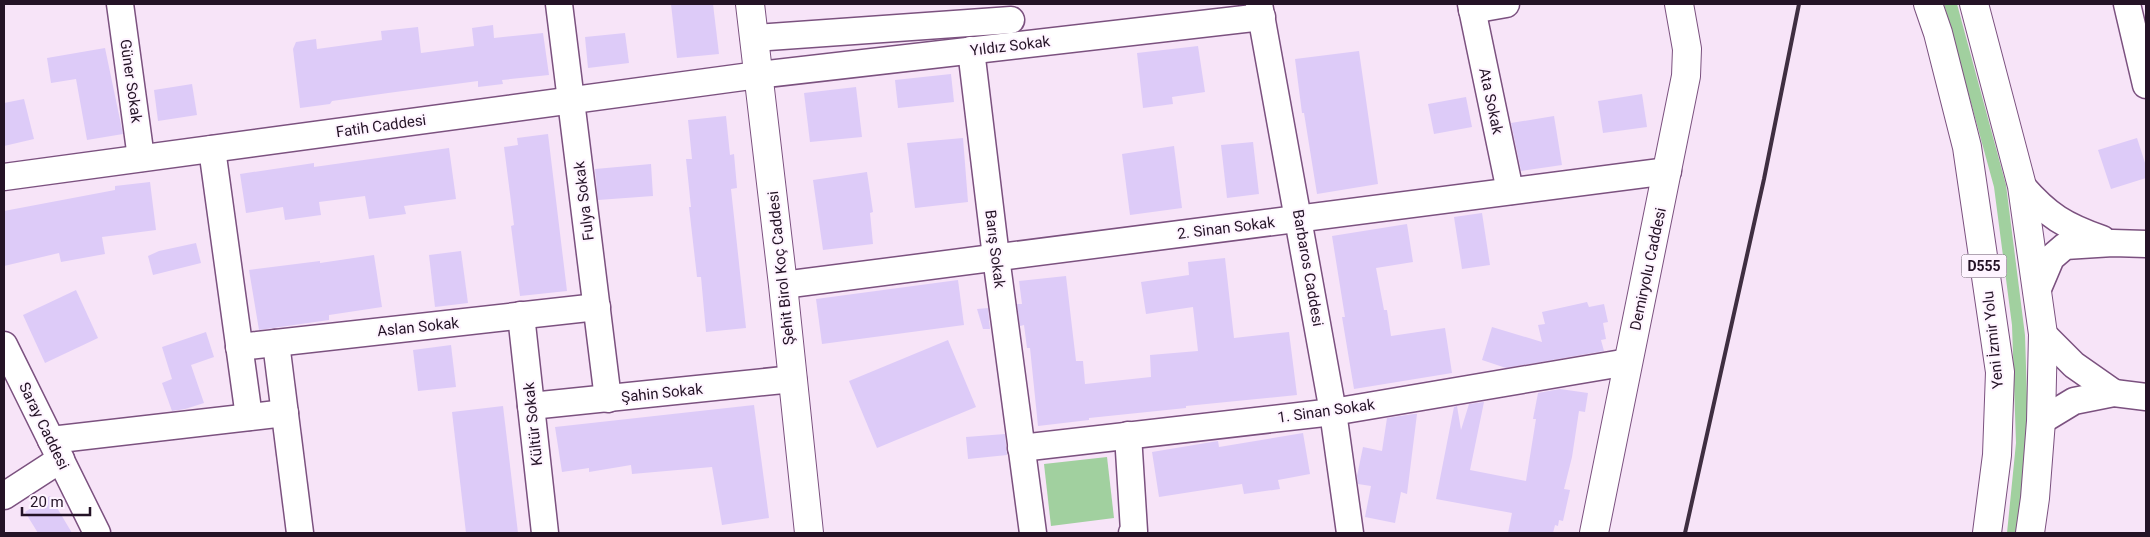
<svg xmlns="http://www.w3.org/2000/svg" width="2150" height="537" font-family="Roboto,sans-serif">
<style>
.green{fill:#a1d09f}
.building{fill:#ddcbf8}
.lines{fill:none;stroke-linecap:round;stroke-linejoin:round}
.minor-casing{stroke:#7b517f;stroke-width:29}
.major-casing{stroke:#7b517f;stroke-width:30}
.highway-casing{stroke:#7b517f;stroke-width:30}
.minor{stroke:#fff;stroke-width:26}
.major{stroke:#fff;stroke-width:28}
.highway{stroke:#fff;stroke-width:28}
.rail{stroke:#3f2e41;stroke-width:4}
.labels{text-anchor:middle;stroke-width:4;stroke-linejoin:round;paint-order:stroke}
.shield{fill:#fef4ff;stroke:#655667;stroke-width:1}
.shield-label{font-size:14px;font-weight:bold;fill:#241326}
.street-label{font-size:15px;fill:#241326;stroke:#fef4ff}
</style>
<rect width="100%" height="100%" fill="#f7e4f8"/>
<g class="green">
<path d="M1944,4h13l49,181 19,150 3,94 -11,104h-10l9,-90 -4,-118 -18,-138z"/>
<path d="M1107,457l7,61 -63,8 -7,-62z"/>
</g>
<g class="building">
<path d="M671,4h42l6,50 -42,4z"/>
<path d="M493,25l1,13 49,-5 6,42 -47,5 1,4 -25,3v-6l-90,12 -56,8 -2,3 -30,4 -7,-59 3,-7 20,-3 1,10 65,-9 -1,-9 37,-4 3,26 53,-7 -2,-18z"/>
<path d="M625,33l4,30 -41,5 -3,-31z"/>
<path d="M1198,46l7,46 -33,5 1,7 -30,4 -6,-55z"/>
<path d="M105,48l18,86 -36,6 -11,-61 -25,4 -4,-25z"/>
<path d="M1359,51l19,133 -61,10 -13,-81h-2l-7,-54z"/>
<path d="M951,74l3,28 -56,6 -3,-28z"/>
<path d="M192,84l5,31 -39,6 -4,-31z"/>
<path d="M856,87l6,50 -52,5 -6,-49z"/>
<path d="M1642,94l5,33 -44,6 -5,-32z"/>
<path d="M1466,97l6,30 -38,7 -6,-30z"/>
<path d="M24,99l10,40 -30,7v-43z"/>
<path d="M726,116l4,39 4,-1 3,34 -6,1 15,139 -40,4 -5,-55h-4l-8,-70h2l-5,-48h6l-4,-39z"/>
<path d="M1554,116l8,49 -41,6 -10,-48z"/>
<path d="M548,134l19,157 -47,5 -9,-70 3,-1 -10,-78 14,-2 -1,-7z"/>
<path d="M963,138l5,64 -53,6 -8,-65z"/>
<path d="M2137,138l9,28v12l-35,11 -13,-39z"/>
<path d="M1253,142l6,52 -32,4 -6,-53z"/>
<path d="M1174,146l8,62 -52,7 -8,-61z"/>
<path d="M449,148l7,51 -52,7 2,8 -37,5 -4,-23 -46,6 2,13 -36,5 -2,-13 -37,6 -6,-39 74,-11v4z"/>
<path d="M651,164l2,32 -55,4 -3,-31z"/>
<path d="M867,172l6,40 -3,1 3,31 -50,6 -10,-70z"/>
<path d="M150,182l6,48 -54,7 3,17 -44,8 -2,-9 -55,13v-55l111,-21v-4z"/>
<path d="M1482,213l8,52 -28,4 -8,-52z"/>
<path d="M1407,224l6,38 -37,6 8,42h3l4,26 54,-8 7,45 -98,16 -12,-72h3l-13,-81z"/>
<path d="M196,243l5,20 -48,12 -5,-19 11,-5z"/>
<path d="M461,251l7,52 -33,4 -6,-52z"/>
<path d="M374,255l8,52 -53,8v5l-70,10 -10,-60 71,-9v2z"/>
<path d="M1225,258l9,80 55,-6 8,63 -111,11v2l-97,10v2l-51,6 -8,-78h-3l-3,-23 -4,1 -3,-22h5l-3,-23 47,-5 10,85h7l2,23 66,-7 -1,-22 48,-4 -5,-44 -47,7 -5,-32 48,-7 -1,-13z"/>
<path d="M958,280l6,45 -142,19 -6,-45z"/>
<path d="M76,290l22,48 -53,25 -22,-48z"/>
<path d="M1587,302l2,5 15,-3 4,18 -5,1 3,16 -5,1 3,11 -98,17 -24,-8 10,-33 50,15 -4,-17 7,-1 -3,-12z"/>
<path d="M988,308l2,21h-7l-6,-20z"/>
<path d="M206,332l8,25 -23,8 13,38 -19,6 -13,2 -10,-28 10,-4 -10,-32z"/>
<path d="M948,340l28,67 -99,41 -28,-67z"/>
<path d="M451,345l5,42 -38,4 -5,-41z"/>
<path d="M1560,389l28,4 -3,19 -6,-1 -7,46 -8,32 6,1 -7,31 -4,-1 -1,6 -3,-1 -2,8h-45l4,-20 -76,-14 18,-92 3,-1 4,24 8,-26 15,-2 -14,68 56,11 10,-62h-3l5,-26z"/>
<path d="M754,405l15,113 -47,7 -10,-58 -80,7 -1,-9 -42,7v-4l-27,4 -7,-45z"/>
<path d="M503,406l15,127h-52l-14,-121z"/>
<path d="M1414,414h3l-10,80 -6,-2 -6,31 -30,-6 6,-31 -13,-2 -1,-8 6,-29 19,4 5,-33z"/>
<path d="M1303,433l7,41 -32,6 2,9 -36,5 -2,-10 -83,13 -7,-45 66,-11 1,6z"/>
<path d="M1005,434l2,21 -39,4 -2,-22z"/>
<path d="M50,496l22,37h-34l-13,-21z"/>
</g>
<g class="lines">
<defs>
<g id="minor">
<path d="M120,4l21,154"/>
<path d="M559,4l49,395"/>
<path d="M1259,4l74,408 17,121"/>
<path d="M1471,4l39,187"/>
<path d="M2127,4l19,81"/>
<path d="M1472,10l34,-6"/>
<path d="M754,38l257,-18"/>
<path d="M971,50l25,207 37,276"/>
<path d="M212,149l37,268"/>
<path d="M4,177l754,-102 504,-58"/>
<path d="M2022,186c26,30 43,40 80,53"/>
<path d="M783,285l885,-114"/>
<path d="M2037,291l14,-33 14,-12 48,-3 33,1"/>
<path d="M521,315l24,218"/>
<path d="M2043,334l31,31 40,28"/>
<path d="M276,343l24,190"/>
<path d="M4,345l93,188"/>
<path d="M239,347l358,-40"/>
<path d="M531,406l262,-27"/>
<path d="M2041,421l33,-20 40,-8 32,4"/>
<path d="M1128,435l6,96 -2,2"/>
<path d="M51,440l234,-27"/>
<path d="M1021,448l312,-36 295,-50"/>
<path d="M4,496l57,-37"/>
</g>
<g id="major">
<path d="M750,4l33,281 26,248"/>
<path d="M1594,533l92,-457 1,-27 -8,-45"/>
</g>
<g id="highway">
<path d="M1928,4l10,29 29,114 33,225 -3,83 -10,78"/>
<path d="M1974,4l48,182 21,148 -2,87 -6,77 -5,35"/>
</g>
</defs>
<use href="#minor" class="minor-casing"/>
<use href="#major" class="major-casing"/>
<use href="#highway" class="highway-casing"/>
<use href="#minor" class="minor"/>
<use href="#major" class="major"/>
<use href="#highway" class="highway"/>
<path class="rail" d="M1685,533l79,-354 35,-175"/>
</g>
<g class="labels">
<rect class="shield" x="1961.5" y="254.5" width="45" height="23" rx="4"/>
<g class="shield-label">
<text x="1984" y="271">D555</text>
</g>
<g class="street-label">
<text transform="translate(1010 46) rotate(-7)" y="5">Yıldız Sokak</text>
<text transform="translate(131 81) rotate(82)" y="5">Güner Sokak</text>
<text transform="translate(1491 101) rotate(78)" y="5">Ata Sokak</text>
<text transform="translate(381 126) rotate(-8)" y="5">Fatih Caddesi</text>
<text transform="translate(584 201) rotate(-97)" y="5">Fulya Sokak</text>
<text transform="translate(1226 228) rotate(-7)" y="5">2. Sinan Sokak</text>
<text transform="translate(995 249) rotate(83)" y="5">Barış Sokak</text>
<text transform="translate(781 268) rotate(-96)" y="5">Şehit Birol Koç Caddesi</text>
<text transform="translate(1308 268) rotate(80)" y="5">Barbaros Caddesi</text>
<text transform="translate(1648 269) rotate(-78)" y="5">Demiryolu Caddesi</text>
<text transform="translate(418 327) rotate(-6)" y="5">Aslan Sokak</text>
<text transform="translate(1993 340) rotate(-96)" y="5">Yeni İzmir Yolu</text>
<text transform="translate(662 393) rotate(-6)" y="5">Şahin Sokak</text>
<text transform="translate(1326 411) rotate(-8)" y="5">1. Sinan Sokak</text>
<text transform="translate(533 424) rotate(-96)" y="5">Kültür Sokak</text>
<text transform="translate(44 426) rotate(64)" y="5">Saray Caddesi</text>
</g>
</g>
<rect width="2150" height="537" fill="none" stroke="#241326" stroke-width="10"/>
<path d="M22 507v8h68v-8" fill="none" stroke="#241326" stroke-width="2.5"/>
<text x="30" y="507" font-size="15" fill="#241326" stroke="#fef4ff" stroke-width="4" paint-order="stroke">20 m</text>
</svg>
